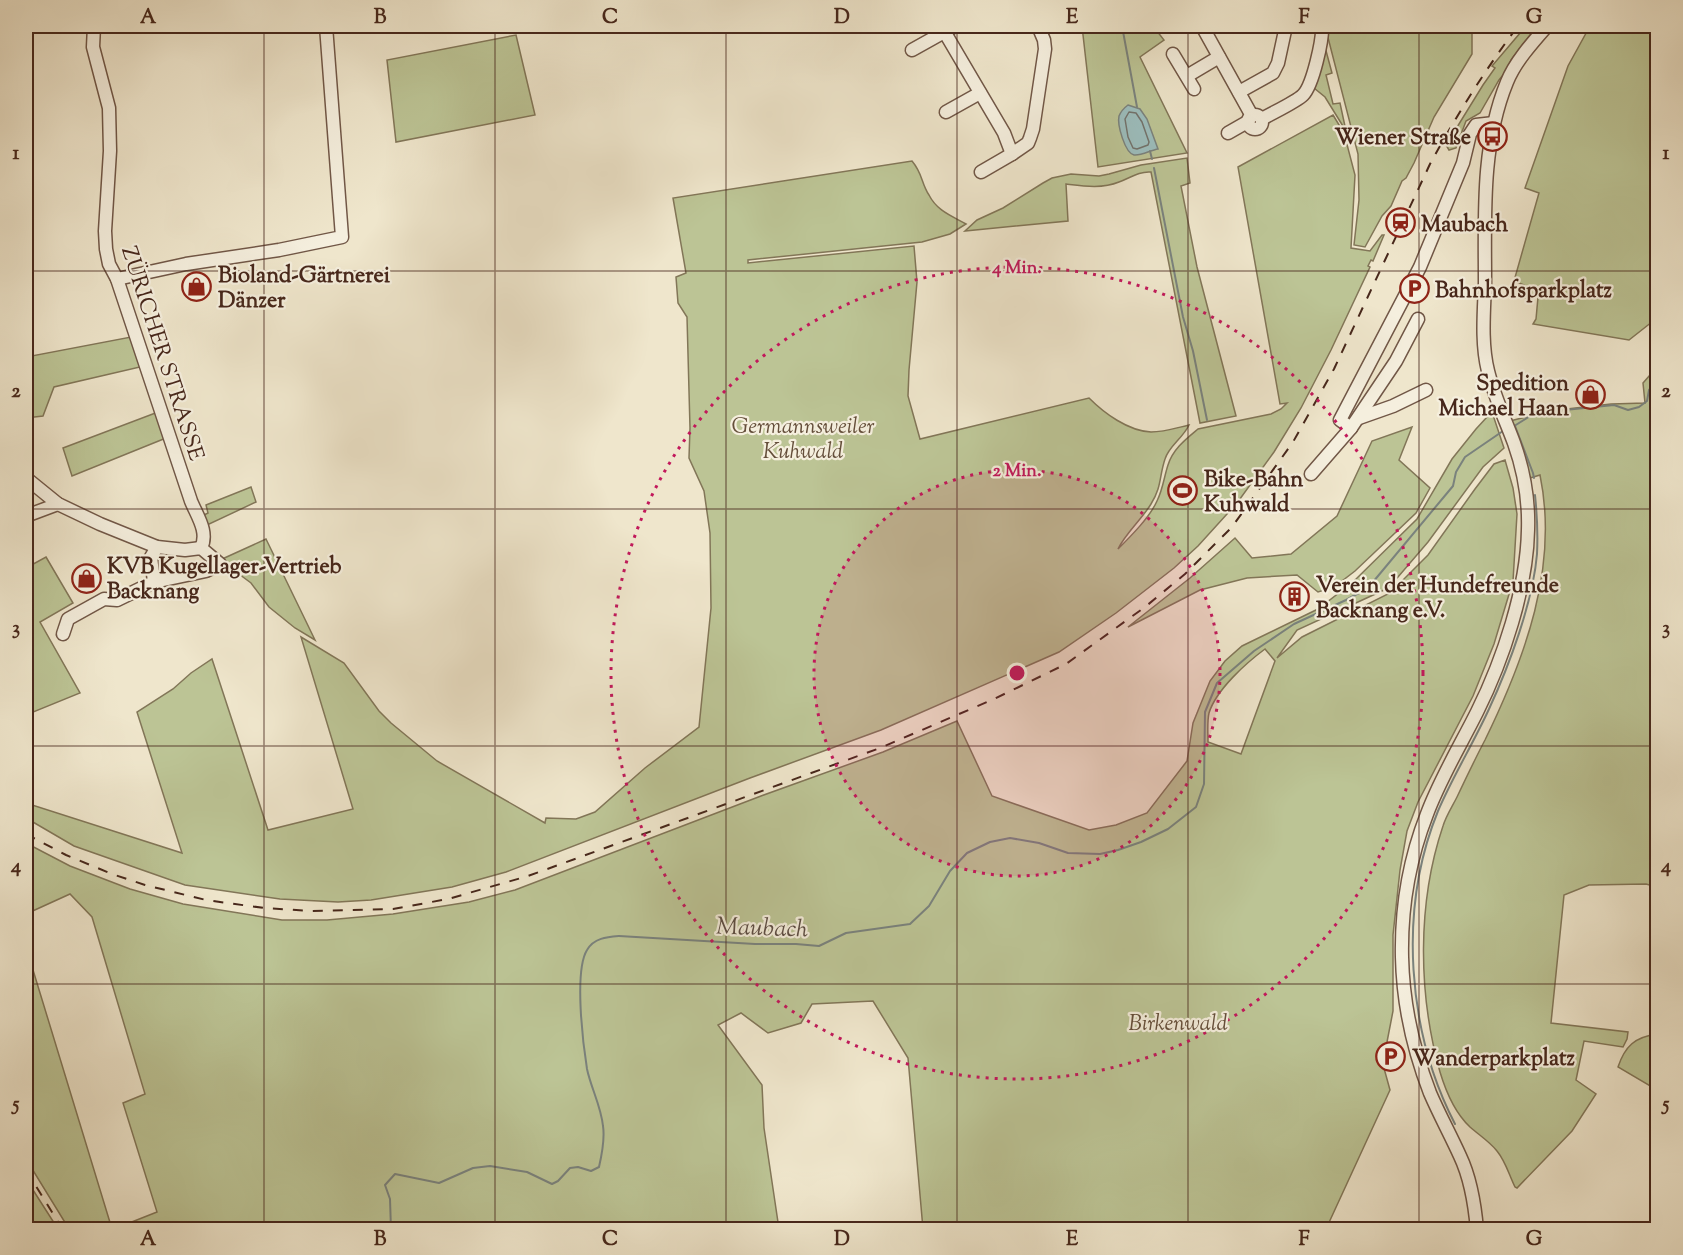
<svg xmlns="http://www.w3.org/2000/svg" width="1683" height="1255" font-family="'Sorts Mill Goudy',serif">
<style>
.green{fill:#bcc495;stroke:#827658;stroke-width:1.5;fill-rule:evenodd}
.water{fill:#9cbebe;stroke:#7a827d;stroke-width:1.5}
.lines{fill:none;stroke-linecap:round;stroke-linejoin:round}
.shore{stroke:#72726c;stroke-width:1.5}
.stream{stroke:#7a827d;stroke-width:2}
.minor-casing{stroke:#715747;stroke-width:15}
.minor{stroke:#f5efde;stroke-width:12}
.rail{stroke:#47271b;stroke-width:2;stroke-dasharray:10 10;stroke-linecap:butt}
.grid{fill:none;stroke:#47271b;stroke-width:1.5;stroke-opacity:0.55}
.ring{fill:none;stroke:#c2185b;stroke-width:3;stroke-dasharray:3 6}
.labels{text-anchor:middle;stroke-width:4.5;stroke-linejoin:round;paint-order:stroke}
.poi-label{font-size:22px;font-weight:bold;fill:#47271b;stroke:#f5efde;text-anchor:start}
.street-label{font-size:22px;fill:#47271b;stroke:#f5efde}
.park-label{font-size:22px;font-style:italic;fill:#644e3a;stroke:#f5efde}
.water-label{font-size:24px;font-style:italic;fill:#5c4d44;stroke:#f5efde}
.centre{fill:#c2185b;stroke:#f5efde;stroke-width:3}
.ring-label{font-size:18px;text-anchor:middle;font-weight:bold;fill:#c2185b;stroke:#f5efde;stroke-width:4.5;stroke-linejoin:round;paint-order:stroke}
.neatline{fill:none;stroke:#47271b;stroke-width:2}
.grid-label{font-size:20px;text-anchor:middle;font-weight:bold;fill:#47271b}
</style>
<rect width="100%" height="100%" fill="#efe6cc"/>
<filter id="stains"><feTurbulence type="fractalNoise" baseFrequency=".00333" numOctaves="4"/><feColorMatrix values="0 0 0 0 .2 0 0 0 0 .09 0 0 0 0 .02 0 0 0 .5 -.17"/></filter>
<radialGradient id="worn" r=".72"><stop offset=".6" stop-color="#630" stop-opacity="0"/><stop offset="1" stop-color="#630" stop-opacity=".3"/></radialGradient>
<g class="green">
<path d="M1082,26h71l11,14 -24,17 47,96 -89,14z"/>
<path d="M1325,26h147v28l-38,63 -20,46 -8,15 -4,3 -11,25 -9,10 -17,31 -11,-2 5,-45 -1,-46z"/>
<path d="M1526,26h11l-26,34 -3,9 -9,11 -19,33 -14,8 -10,27 -7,2 -3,-5 37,-60 12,-17 -3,-2z"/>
<path d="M1590,26h67v292l-28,22 -96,-16 3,-5 2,-22 -15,1 1,-13 -10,-4 25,-88 -14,-5 43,-122z"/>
<path d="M516,35l19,80 -139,27 -9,-82z"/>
<path d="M1325,47l7,26 -6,2 7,29 7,-1 6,28 -21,-34 -11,-9z"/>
<path d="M1333,115l11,18 11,42 -4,73 19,3 12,-16h2l-11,26 -2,-1 -3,6 2,1 -39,83 -30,58 -27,44 -37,51 -39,43 -24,22 -58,45 -57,39 -178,78 -131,48 -244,94 -54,15 -81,13 -33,2 -58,-3 -95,-14 -111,-39 -48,-28v-15l156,50 -45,-141 36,-23 18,-16 21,-14 56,171 85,-21 -52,-172 43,26 35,48 12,12 46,38 108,62 1,-5 30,1 19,-7 50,-44 54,-41 12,-119 -1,-75 -6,-42 -15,-33 1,-30 -3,-111 -9,-14 -2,-26 10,-4 -13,-75 239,-37c11,13 9,22 17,34 8,16 23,21 37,29l-16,10 -28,8 -174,18v3l166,-17 3,36 -8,88 -1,26 12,43 169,-41c15,15 39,33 62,34 13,0 25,-4 38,-7 -6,13 -20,21 -24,34 -6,18 -3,27 -14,45 -9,15 -26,30 -33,45 13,-13 32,-32 39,-48 6,-12 7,-24 11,-36 5,-16 18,-26 30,-36l73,-15 10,-5 6,-6 -7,1 -42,-237z"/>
<path d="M1187,158l3,25 -9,3 16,81 39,149 -36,7 -49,-251c-12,-1 -21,6 -32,10 -17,7 -36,4 -53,2l2,37 -103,10 12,-11 26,-12 40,-25 9,-5 19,-4 28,2 10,-2 32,-9z"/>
<path d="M131,337l9,30 -86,20 -11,29 -17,2v-61z"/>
<path d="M1657,367v520l-11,-3 -57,1 -25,10 -13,128 77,9 -1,7 -4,8 -39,-6 -8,39 20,14 -24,37 -55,57 -2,-1c-6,-12 -9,-25 -18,-36 -7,-9 -18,-16 -27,-24 -16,-15 -24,-35 -30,-55 -22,-78 -23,-169 3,-246 3,-10 9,-19 14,-29 9,-19 18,-38 28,-57 40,-82 74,-173 55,-265l-10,3 -20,-57 39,-10 62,-7 34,-1 -2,-20z"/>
<path d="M158,412l8,26 -94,38 -9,-28z"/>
<path d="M1493,415l11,33 -21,19 -55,75 -30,35 -14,13 -87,40 -20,28 25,-21 88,-44 38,-38 47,-66 19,-25 11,-4 8,28 4,26 -4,67 -19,63 -21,52 -55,106 -11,29 -7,39 -7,65v76l-6,31 -5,19 8,29 -64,139h-403l-15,-171 -35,-57 -61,3 -11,19 -33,10 -27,-20 -23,12 44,60 2,43 15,101h-665l43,-17 -34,-109 22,-9 -53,-177 -22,-23 -44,20v-71l44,23 60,23 53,15 99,16h45l66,-6 76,-12 46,-12 246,-94 122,-44 74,-31 35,75 97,34 27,-5 31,-12 40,-52 6,-38 17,-42 15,-20 17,-15 76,-37 35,-27 64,-63 35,-60 24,-30 12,-13zM1265,649l10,12 -34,93 -33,-12c0,-9 -1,-20 1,-29 7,-23 37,-50 56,-64z"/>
<path d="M1412,427l-13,33 31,28 -14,25 -61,58 -21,16 -16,5 -21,-17 -50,3 -47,12 -72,37 62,-49 45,-40 17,20 39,-4 46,-38 35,-75z"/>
<path d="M251,487l5,15 -51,24 -3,-10 6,-3 -2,-8z"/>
<path d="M266,539l49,101 -20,-12 -26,-21 -18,-24 -31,-23z"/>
<path d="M46,557l27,46 -33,19 40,71 -54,22v-147z"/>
<path d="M26,947l86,282h-43l-43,-70z"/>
<path d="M1657,1034h1l-1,56 -39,-23c7,-21 17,-30 39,-33z"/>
<path d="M26,1179l32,50h-32z"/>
</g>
<path class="water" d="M1128,105l12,4 7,10 11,30c-7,1 -17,7 -24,6 -9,-2 -17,-30 -15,-39 2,-5 5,-8 9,-11z"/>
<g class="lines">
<path class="shore" d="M1129,112l7,1 6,9 7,20 -1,3 -11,4 -4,-1 -5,-11 -3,-18z"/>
<g class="stream">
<path d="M1122,26l15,81"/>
<path d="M1150,151l2,8"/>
<path d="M1154,168l29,149 10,34 14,69"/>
<path d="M1515,426l18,47 1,5"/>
<path d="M1511,428l24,-15 79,-8 14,5 11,-3 8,-6 2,-11 9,-10"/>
<path d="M1455,1124c-48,-93 -57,-215 -17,-313 15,-35 35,-67 51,-102 20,-43 44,-107 48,-155 1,-20 0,-40 -2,-59"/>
<path d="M391,1230l-1,-31 -5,-14 10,-11 44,9 34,-15 17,-2 37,6 25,12 6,-3 12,-13 8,-1 13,4 8,-4c3,-13 6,-28 4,-41 -2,-20 -12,-38 -16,-57 -4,-25 -13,-98 0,-119 7,-12 20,-13 32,-14l136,8h41l23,2 27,-13 64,-9 19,-18 21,-35 17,-18 23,-11 20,-4 29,5 29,10 32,1 18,-4 23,-8 27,-13 28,-22 8,-23 1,-72 12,-29 37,-32 40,-27 52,-24 22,-12 85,-102 3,-14 9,-15 38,-26"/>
</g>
<defs>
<g id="minor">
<path d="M94,26l-1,21 16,61 1,43 -5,80 1,18 3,15 8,15 74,222c6,15 18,31 10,47"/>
<path d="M941,26l63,107 8,21 16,-11 2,-5 3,-9 12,-80 -1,-9 -6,-14"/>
<path d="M1202,26l50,90"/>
<path d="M912,50l43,-24"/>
<path d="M1173,54l21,35"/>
<path d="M1187,76l32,-19"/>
<path d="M1239,92l34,-19 5,-10 8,-37"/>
<path d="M946,112l34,-19"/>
<circle cx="1255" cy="122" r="7"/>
<path d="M1262,119c10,-6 34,-17 41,-24 10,-10 20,-56 19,-69"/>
<path d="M1228,133l21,-12"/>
<path d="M981,172l31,-18"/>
<path d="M117,279l69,-15 93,-14 63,-13 -16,-211"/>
<path d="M1359,418l34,-12 33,-16"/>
<path d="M1351,428l45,-67 22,-42"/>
<path d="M1311,474l40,-46 -11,-8 80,-153 43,-104 7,-29 6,-9 18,-2"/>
<path d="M26,478l32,26 42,20 57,23 28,3 16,-2 19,16 -14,7 -52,11"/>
<path d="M26,516l32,-12"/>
<path d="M63,634l5,-15 36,-20 13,1 37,-18 -3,-25 6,-10"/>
<path d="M1477,1230c-2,-24 -7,-53 -17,-74 -10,-22 -21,-42 -30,-63 -17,-44 -27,-89 -28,-136 -1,-49 7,-97 25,-143 13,-35 33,-68 50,-102 26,-52 50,-124 51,-182 1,-30 -4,-59 -14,-87 -9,-24 -20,-47 -26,-72 -7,-28 -4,-59 -3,-88 0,-66 -4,-138 22,-201 8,-20 25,-39 40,-56"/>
</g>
</defs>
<use href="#minor" class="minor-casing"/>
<use href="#minor" class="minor"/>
<g class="rail">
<path d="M26,834l40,21 46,19 33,11 61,15 58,8 47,3 82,-2 55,-10 80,-23 352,-128 114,-49 72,-35 79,-57 40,-33 47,-47 61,-85 41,-73 96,-205c26,-48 55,-94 88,-138"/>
<path d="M26,1170l37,60"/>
</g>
</g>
<path class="grid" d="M264,26v1204M495,26v1204M726,26v1204M957,26v1204M1188,26v1204M1419,26v1204M26,271h1632M26,509h1632M26,746h1632M26,984h1632"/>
<circle cx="1017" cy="673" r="203" fill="#c2185b" fill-opacity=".12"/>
<g class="ring">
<circle cx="1017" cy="673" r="203"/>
<circle cx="1017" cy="673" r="406"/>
</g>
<defs>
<symbol id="bus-ring" viewBox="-11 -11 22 22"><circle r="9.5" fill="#f5efde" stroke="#8f2418" stroke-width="1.5"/><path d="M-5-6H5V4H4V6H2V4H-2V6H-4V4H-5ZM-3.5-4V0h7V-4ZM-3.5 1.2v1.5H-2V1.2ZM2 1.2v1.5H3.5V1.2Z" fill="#8f2418"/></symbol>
<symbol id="station-ring" viewBox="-11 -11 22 22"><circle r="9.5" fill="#f5efde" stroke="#8f2418" stroke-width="1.5"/><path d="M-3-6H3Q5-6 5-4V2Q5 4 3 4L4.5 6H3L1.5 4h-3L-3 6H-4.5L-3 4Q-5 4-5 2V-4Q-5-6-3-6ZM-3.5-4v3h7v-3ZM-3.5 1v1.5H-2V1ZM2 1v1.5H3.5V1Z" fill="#8f2418"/></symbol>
<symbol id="shop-ring" viewBox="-11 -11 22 22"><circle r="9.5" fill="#f5efde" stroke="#8f2418" stroke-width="1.5"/><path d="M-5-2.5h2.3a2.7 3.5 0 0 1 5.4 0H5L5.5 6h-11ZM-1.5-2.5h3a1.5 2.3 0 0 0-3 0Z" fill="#8f2418"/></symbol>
<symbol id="parking-ring" viewBox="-11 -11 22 22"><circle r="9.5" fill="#f5efde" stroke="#8f2418" stroke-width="1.5"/><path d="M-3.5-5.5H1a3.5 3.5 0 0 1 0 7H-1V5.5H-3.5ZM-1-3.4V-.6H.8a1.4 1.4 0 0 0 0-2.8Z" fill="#8f2418"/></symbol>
<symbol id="stadium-ring" viewBox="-11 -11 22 22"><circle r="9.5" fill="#f5efde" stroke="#8f2418" stroke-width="1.5"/><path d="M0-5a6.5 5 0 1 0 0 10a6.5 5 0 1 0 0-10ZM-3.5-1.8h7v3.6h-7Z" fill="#8f2418"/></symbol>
<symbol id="building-ring" viewBox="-11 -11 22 22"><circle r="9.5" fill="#f5efde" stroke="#8f2418" stroke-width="1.5"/><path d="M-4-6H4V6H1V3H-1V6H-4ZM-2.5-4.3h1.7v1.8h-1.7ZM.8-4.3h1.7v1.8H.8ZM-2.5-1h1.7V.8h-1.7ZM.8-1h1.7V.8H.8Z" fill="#8f2418"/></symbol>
</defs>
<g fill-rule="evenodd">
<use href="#bus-ring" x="1476" y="120" width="33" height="33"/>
<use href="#station-ring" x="1384" y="206" width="33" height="33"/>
<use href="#shop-ring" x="180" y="270" width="33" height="33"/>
<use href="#parking-ring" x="1398" y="272" width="33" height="33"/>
<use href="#shop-ring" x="1574" y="378" width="33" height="33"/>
<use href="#stadium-ring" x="1166" y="474" width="33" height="33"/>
<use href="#shop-ring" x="70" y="562" width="33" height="33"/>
<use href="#building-ring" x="1278" y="580" width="33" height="33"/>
<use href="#parking-ring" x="1374" y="1040" width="33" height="33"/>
</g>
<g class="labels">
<g class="poi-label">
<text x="1471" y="144" text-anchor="end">Wiener Straße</text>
<text x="1421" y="231">Maubach</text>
<text x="218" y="282">Bioland-Gärtnerei<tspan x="218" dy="25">Dänzer</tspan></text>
<text x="1435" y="297">Bahnhofsparkplatz</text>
<text x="1569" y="390" text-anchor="end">Spedition<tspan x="1569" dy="25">Michael Haan</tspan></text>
<text x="1204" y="486">Bike-Bahn<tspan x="1204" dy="25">Kuhwald</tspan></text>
<text x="107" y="573">KVB Kugellager-Vertrieb<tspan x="107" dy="25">Backnang</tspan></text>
<text x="1316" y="592">Verein der Hundefreunde<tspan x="1316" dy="25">Backnang e.V.</tspan></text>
<text x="1412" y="1065">Wanderparkplatz</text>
</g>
<g class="street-label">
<text transform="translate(164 353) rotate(72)" y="8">ZÜRICHER STRASSE</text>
</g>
<g class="park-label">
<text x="803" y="433">Germannsweiler<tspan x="803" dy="25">Kuhwald</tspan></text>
<text x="1178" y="1030">Birkenwald</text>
</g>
<g class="water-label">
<text transform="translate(762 927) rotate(2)" y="8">Maubach</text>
</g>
</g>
<circle cx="1017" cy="673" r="9" class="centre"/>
<g class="ring-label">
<text x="1017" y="273">4 Min.</text>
<text x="1017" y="476">2 Min.</text>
</g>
<rect width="1683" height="1255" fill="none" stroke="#efe6cc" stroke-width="66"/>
<rect x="33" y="33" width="1617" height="1189" class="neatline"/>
<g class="grid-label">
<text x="148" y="23">A</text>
<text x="380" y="23">B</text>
<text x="610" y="23">C</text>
<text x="842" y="23">D</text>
<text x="1072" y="23">E</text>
<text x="1304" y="23">F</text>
<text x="1534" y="23">G</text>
<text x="16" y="159">1</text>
<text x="1666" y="159">1</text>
<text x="16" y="397">2</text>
<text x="1666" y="397">2</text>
<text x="16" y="634">3</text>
<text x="1666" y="634">3</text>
<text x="16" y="872">4</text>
<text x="1666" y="872">4</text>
<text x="16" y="1110">5</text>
<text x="1666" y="1110">5</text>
<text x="148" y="1245">A</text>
<text x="380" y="1245">B</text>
<text x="610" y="1245">C</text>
<text x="842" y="1245">D</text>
<text x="1072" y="1245">E</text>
<text x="1304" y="1245">F</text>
<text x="1534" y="1245">G</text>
</g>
<rect width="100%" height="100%" filter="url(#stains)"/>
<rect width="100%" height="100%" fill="url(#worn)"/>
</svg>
